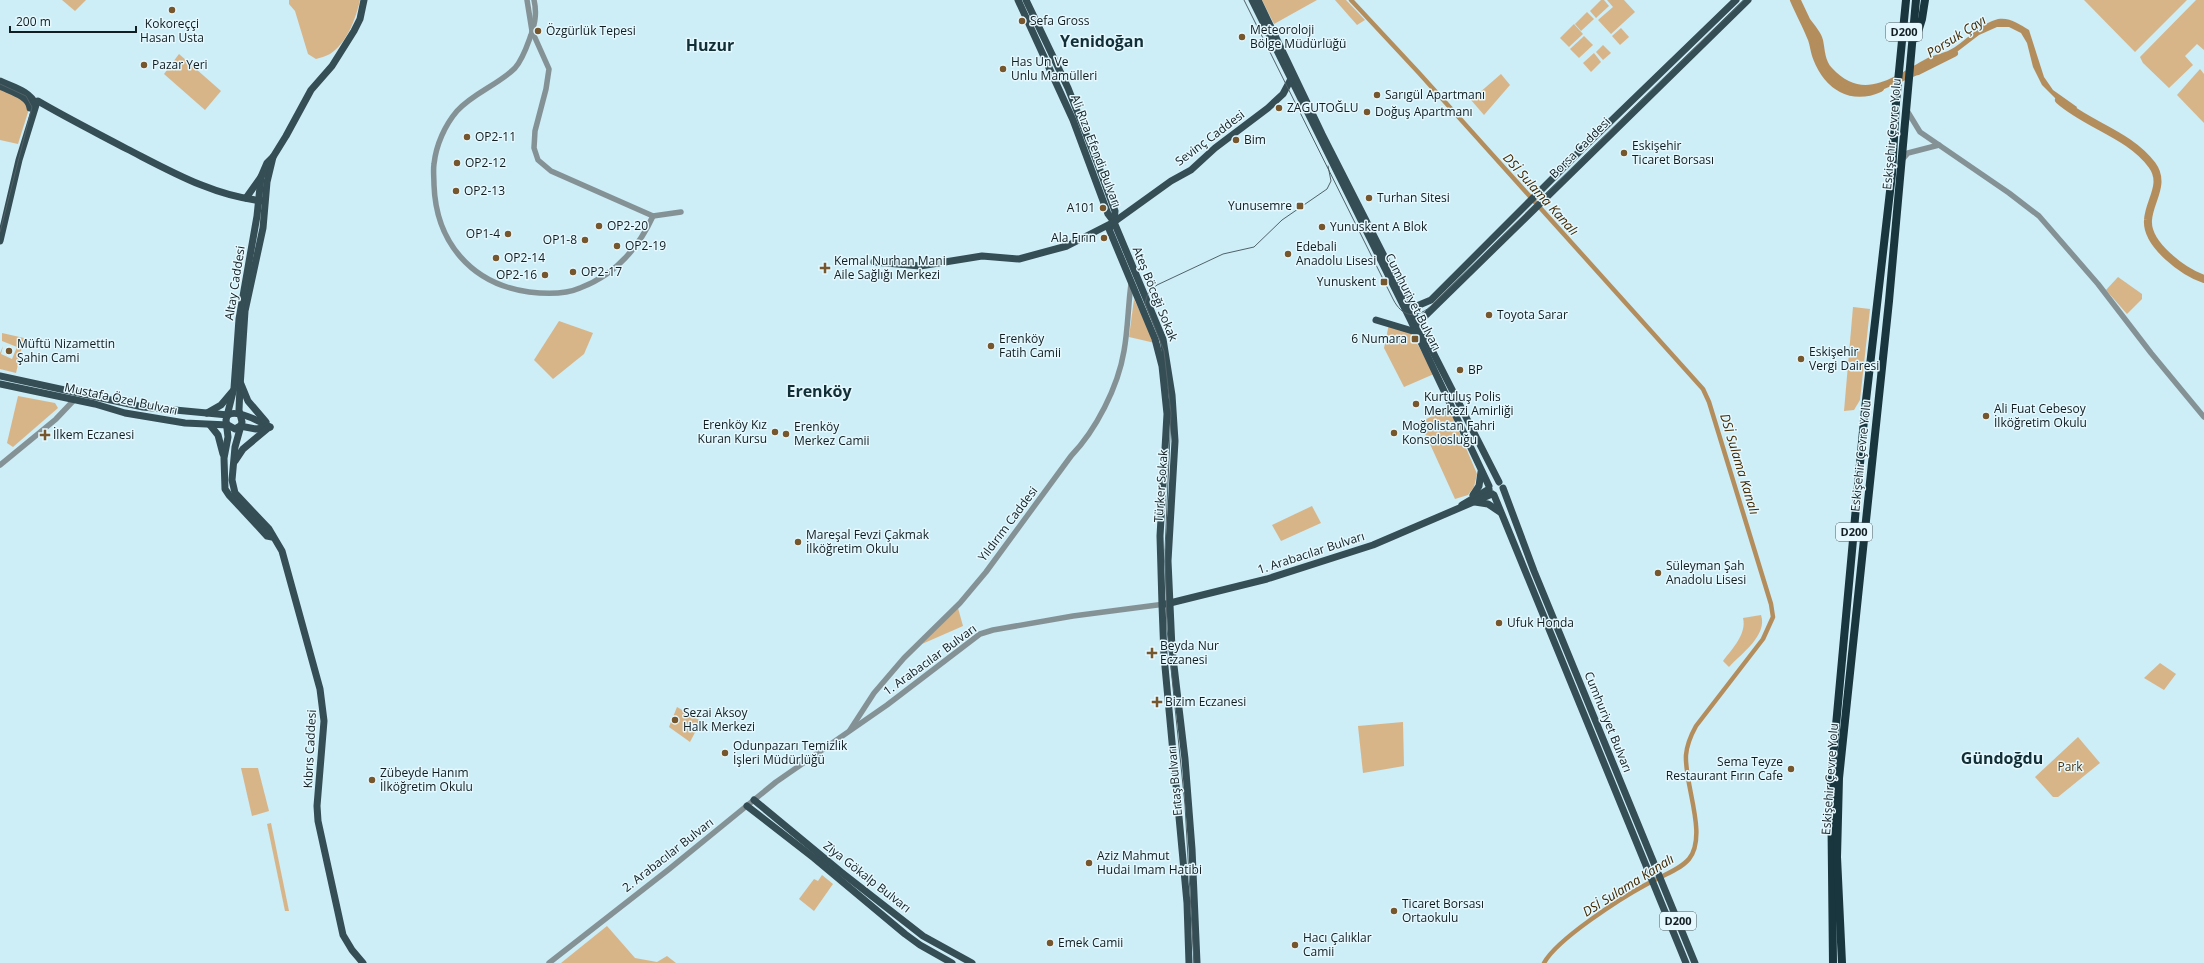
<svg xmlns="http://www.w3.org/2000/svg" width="2204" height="963" font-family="'Open Sans',sans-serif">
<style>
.green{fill:#d7b589}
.water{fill:#b48d5d}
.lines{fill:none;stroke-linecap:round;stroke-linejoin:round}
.canal{stroke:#b48d5d;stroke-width:4.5}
.river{stroke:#b48d5d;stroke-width:8}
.minor{stroke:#849296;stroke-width:5.5}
.major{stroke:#354d54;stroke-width:7}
.highway{stroke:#19353d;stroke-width:8}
.tram{stroke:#506268;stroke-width:1}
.poi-dot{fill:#76562c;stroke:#e4f8fe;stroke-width:1.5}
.labels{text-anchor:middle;stroke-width:3;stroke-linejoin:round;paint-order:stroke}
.shield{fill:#e4f8fe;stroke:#505f63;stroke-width:1}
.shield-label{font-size:11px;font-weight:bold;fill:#111d21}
.poi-label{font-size:12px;fill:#111d21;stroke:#e4f8fe;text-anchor:start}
.street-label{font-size:12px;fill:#111d21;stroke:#e4f8fe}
.park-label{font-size:12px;fill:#4e330b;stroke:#e4f8fe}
.water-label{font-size:13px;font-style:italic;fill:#412700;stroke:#e4f8fe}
.district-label{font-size:16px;font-weight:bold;fill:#122e36;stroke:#e4f8fe}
</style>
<rect width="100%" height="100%" fill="#cdedf7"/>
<g class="green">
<path d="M62,0h24l-11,11z"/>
<path d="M289,0h71c-4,18 -13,43 -30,54 -4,2 -10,4 -14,5l-8,-5 -13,-43 -6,-7z"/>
<path d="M1262,0h55l-43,24z"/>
<path d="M1335,0h11l19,20 -8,5z"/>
<path d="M1601,0h3l5,6 -13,12 -6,-7z"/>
<path d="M1607,0h17l11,12 -24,22 -13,-14 15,-13z"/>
<path d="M2084,0h103l-52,52z"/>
<path d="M2196,0h8v50l-7,-6 -12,12 8,9 -24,23 -26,-25 -3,-6z"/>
<path d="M1587,12l7,7 -13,12 -6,-7z"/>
<path d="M1574,24l9,10 -14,13 -9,-9z"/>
<path d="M1621,28l8,9 -9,8 -8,-9z"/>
<path d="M1584,36l9,9 -14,13 -9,-9z"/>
<path d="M1603,45l8,8 -8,7 -7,-8z"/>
<path d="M1594,53l7,9 -10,10 -8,-9z"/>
<path d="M179,54l42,37 -16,19 -41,-36z"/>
<path d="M2200,69l4,5v49l-27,-28z"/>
<path d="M1501,74l9,11 -26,30 -13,-15z"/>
<path d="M0,88l22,11 7,10 -11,35 -18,-4z"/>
<path d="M2118,277l24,17v5l-15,15 -21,-24z"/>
<path d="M1134,299l21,44 -26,-6z"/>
<path d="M1853,307l17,2 -10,91 -6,10 -10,1z"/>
<path d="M559,321l34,12 -9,21 -31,25 -19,-19z"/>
<path d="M1389,324l20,5 25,45 -30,13 -20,-39z"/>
<path d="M2,333l22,5 -8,35 -16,-4v-16l3,-7 -2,8 11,5 5,-12 -15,-6z"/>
<path d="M18,396l37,7 3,5 -45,39 -6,-4z"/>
<path d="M1449,408l28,66 -3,13 -6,8 -13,4 -35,-77z"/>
<path d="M1312,506l9,17 -40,18 -9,-16z"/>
<path d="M958,608l5,18 -41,18z"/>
<path d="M1761,615c7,20 -20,39 -32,52l-6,-6c9,-12 24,-27 20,-43z"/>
<path d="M2160,663l16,11 -12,16 -20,-12z"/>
<path d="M677,707l24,14 -11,21 -21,-15z"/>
<path d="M1403,722l1,44 -41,7 -5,-47z"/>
<path d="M2078,737l22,26 -42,34h-5l-18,-20z"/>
<path d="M241,768h17l11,43 -17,5z"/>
<path d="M271,823l18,88h-4l-18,-87z"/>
<path d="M822,875l11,9 -19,27 -15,-12 15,-20 4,2z"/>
<path d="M607,926l28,32 22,4 10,-6 9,7h-115z"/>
</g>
<path class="water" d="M1793,0h8c3,6 6,13 9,19 5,7 11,13 13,21 2,10 2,21 9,28 31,34 61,9 92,-8 10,-6 21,-6 31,-13 13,-9 27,-24 43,-28 12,-2 21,5 31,11l15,47 9,13 24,17 -2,4 -15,-8 -18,-18 -9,-18 -6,-24 -6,-10 -12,-6h-12l-18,8 -30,23 -14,4 -15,12 -43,18 -15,1 -18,-5 -10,-5 -19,-28 -1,-19 -10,-13z"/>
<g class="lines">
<path class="canal" d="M1351,0l68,73 284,316 6,13 62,202 2,13 -10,22 -67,87c-5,9 -9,18 -10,29 -2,29 22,80 3,104 -9,11 -30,18 -42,25 -26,14 -90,55 -103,79"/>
<g class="river">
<path d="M1794,0c5,12 12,24 17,37 3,6 3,14 6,21 11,28 34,43 63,30"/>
<path d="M1918,71l36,-18"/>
<path d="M2059,100c28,25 70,34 93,65 14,19 -3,36 -4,55 -2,25 36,52 56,59"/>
</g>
<g class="minor">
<path d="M527,0l5,31 17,38 -3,20 -11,42 -1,17 4,12 13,11 102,45 28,-4"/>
<path d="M534,0c3,13 1,23 -3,35 -4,11 -8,24 -16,33 -17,17 -42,25 -58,43 -12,14 -21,34 -23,53 -1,6 0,14 0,21 2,57 37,99 95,107 16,2 35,3 51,-4 34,-13 58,-39 73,-72"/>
<path d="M1906,109l14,23 89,61 30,23 59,68 53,69 53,64"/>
<path d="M1901,161l7,-8 31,-8"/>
<path d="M0,465l56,-46 19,-20"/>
<path d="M850,730l24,-37 30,-35 56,-55 26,-31 85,-116c25,-26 47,-69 53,-105 4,-22 4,-45 7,-67"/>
<path d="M549,963l119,-93 108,-88 111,-77 93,-71 13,-4 80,-14 92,-12"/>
</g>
<g class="major">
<path d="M1018,0l55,120 35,94 6,8 49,117 9,56 3,46 -7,120 4,88 13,110 7,90 5,114"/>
<path d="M1026,0l42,88 29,74 18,49 -1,11 -5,7 46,110 7,27 5,48 -7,122 2,69 2,51 23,247 2,60"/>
<path d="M1252,0l158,319 79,167"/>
<path d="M1258,0l64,134 177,348"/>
<path d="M0,81c13,6 30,10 36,24l-17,55 -19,81"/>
<path d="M0,86c10,5 29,10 30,22"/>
<path d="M30,105l8,-4c29,17 59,32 89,48 43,22 88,48 137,52"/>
<path d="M273,157l-6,25 -4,46 -18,83 -5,76 -1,23 3,12 -7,25 -3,33 3,13 34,36 13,22 38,138 4,32 -7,85 1,15 25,114 9,15 11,13"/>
<path d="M246,198l15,-21"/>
<path d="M874,262l46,4 62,-10 37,3 48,-13 47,-24 57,-41 20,-11 24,-22 53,-40 15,-14 8,-15"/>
<path d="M1412,308l19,-8 151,-151 154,-149"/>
<path d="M1376,320l40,12"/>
<path d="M1416,321l3,1 329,-322"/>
<path d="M0,376l143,31 85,8c9,-6 33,7 42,12"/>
<path d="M0,384l95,20 30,9 60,10 43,2 7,4 5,-3 16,3 14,-2"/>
<path d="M241,384l7,17 18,21"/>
<path d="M207,413l14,-8 11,-13"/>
<path d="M210,425l8,10 5,19"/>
<path d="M235,461l8,-12 25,-21"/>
<path d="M1503,488l31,83 161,392"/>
<path d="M1473,495l6,-9 2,-14"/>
<path d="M1494,495l192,468"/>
<path d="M1475,502l13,2 12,8"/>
<path d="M1462,505l27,-16"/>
<path d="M272,537l-5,-1 -38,-41 -4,-6 -1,-31 4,-21 -2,-17 8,-32 5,-69 18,-103 4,-39 6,-14 6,-6 13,-21 25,-46 21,-24 22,-35 6,-12 4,-19"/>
<path d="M1166,604l101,-25 106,-34 119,-51"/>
<path d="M754,800l87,72 82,64 49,27"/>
<path d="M747,806l67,52 91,76 15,11 32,18"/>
</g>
<g class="highway">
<path d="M1916,38l6,-19 3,-19"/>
<path d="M1833,963l-2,-183 34,-371 27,-235 4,-72 10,-102"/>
<path d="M1842,963l-5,-106 2,-79 50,-477 27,-301"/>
</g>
<g class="tram">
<path d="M1244,0l149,299c9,18 22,20 37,8l314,-307"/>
<path d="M0,84l26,12 6,11 -32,125"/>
<path d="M1194,963l-9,-158 -18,-176 -2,-79 6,-137 -7,-62 -19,-48 3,-10 9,-8 66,-31 31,-7 28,-27 45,-31 4,-8 -3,-15"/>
</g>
</g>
<g class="poi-dot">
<circle cx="172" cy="10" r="4"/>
<circle cx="1022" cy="21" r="4"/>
<circle cx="538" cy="31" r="4"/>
<circle cx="1242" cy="37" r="4"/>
<circle cx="144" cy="65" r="4"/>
<circle cx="1003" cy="69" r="4"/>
<circle cx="1377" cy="95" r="4"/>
<circle cx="1279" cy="108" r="4"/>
<circle cx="1367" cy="112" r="4"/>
<circle cx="467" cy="137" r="4"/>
<circle cx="1236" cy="140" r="4"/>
<circle cx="1624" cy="153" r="4"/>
<circle cx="457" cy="163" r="4"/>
<circle cx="456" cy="191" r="4"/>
<circle cx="1369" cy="198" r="4"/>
<rect x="1296" y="202" width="8" height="8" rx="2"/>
<circle cx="1103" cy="208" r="4"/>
<circle cx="599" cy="226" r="4"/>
<circle cx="1322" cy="227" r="4"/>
<circle cx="508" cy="234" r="4"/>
<circle cx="1104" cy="238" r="4"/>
<circle cx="585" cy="240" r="4"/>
<circle cx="617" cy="246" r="4"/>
<circle cx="1288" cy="254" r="4"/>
<circle cx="496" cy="258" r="4"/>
<path d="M823 262h4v4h4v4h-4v4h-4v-4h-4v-4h4z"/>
<circle cx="573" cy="272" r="4"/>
<circle cx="545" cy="275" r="4"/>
<rect x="1380" y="278" width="8" height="8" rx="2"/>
<circle cx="1489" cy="315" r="4"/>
<rect x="1411" y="335" width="8" height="8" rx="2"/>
<circle cx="991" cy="346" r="4"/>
<circle cx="9" cy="351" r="4"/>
<circle cx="1801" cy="359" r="4"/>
<circle cx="1460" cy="370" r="4"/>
<circle cx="1416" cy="404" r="4"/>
<circle cx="1986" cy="416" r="4"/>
<circle cx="775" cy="432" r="4"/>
<circle cx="1394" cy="433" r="4"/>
<circle cx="786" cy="434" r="4"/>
<path d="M43 429h4v4h4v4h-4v4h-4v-4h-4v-4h4z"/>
<circle cx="798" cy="542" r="4"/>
<circle cx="1658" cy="573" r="4"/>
<circle cx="1499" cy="623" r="4"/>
<path d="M1150 647h4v4h4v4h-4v4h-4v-4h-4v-4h4z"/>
<path d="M1155 696h4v4h4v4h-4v4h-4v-4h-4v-4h4z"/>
<circle cx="675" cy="720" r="4"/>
<circle cx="725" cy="753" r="4"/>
<circle cx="1791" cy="769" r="4"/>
<circle cx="372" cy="780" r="4"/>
<circle cx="1089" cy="863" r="4"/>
<circle cx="1394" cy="911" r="4"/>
<circle cx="1050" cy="943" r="4"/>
<circle cx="1295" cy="945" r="4"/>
</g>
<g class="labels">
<g class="shield">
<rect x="1886" y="23" width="36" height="18" rx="3"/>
<rect x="1836" y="523" width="36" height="18" rx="3"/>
<rect x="1660" y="912" width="36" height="18" rx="3"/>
</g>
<g class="shield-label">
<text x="1904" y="36">D200</text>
<text x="1854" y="536">D200</text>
<text x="1678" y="925">D200</text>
</g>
<g class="poi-label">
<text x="1030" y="25">Sefa Gross</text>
<text x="172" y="28" text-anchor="middle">Kokoreççi<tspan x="172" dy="14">Hasan Usta</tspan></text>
<text x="1250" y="34">Meteoroloji<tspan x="1250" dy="14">Bölge Müdürlüğü</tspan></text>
<text x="546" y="35">Özgürlük Tepesi</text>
<text x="1011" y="66">Has Un Ve<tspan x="1011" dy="14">Unlu Mamülleri</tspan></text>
<text x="152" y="69">Pazar Yeri</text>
<text x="1385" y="99">Sarıgül Apartmanı</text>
<text x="1287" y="112">ZAGUTOĞLU</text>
<text x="1375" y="116">Doğuş Apartmanı</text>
<text x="475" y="141">OP2-11</text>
<text x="1244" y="144">Bim</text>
<text x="1632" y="150">Eskişehir<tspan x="1632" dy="14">Ticaret Borsası</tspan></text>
<text x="465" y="167">OP2-12</text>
<text x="464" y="195">OP2-13</text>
<text x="1377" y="202">Turhan Sitesi</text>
<text x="1292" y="210" text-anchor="end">Yunusemre</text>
<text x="1095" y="212" text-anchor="end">A101</text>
<text x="607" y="230">OP2-20</text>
<text x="1330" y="231">Yunuskent A Blok</text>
<text x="500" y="238" text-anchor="end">OP1-4</text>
<text x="1096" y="242" text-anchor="end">Ala Fırın</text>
<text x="577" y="244" text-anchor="end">OP1-8</text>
<text x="625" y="250">OP2-19</text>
<text x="1296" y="251">Edebali<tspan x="1296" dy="14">Anadolu Lisesi</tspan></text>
<text x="504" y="262">OP2-14</text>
<text x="834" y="265">Kemal Nurhan Mani<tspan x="834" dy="14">Aile Sağlığı Merkezi</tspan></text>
<text x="581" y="276">OP2-17</text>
<text x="537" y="279" text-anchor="end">OP2-16</text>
<text x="1376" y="286" text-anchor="end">Yunuskent</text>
<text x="1497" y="319">Toyota Sarar</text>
<text x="999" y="343">Erenköy<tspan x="999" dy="14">Fatih Camii</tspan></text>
<text x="1407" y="343" text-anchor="end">6 Numara</text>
<text x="17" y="348">Müftü Nizamettin<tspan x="17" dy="14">Şahin Cami</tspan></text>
<text x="1809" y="356">Eskişehir<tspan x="1809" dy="14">Vergi Dairesi</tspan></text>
<text x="1468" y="374">BP</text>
<text x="1424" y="401">Kurtuluş Polis<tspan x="1424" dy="14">Merkezi Amirliği</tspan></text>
<text x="1994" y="413">Ali Fuat Cebesoy<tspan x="1994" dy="14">İlköğretim Okulu</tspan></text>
<text x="767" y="429" text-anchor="end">Erenköy Kız<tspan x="767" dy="14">Kuran Kursu</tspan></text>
<text x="1402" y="430">Moğolistan Fahri<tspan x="1402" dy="14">Konsolosluğu</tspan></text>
<text x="794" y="431">Erenköy<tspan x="794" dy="14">Merkez Camii</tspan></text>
<text x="53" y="439">İlkem Eczanesi</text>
<text x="806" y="539">Mareşal Fevzi Çakmak<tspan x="806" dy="14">İlköğretim Okulu</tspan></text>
<text x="1666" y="570">Süleyman Şah<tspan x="1666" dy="14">Anadolu Lisesi</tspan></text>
<text x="1507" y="627">Ufuk Honda</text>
<text x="1160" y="650">Beyda Nur<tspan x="1160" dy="14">Eczanesi</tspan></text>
<text x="1165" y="706">Bizim Eczanesi</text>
<text x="683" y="717">Sezai Aksoy<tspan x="683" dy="14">Halk Merkezi</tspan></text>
<text x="733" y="750">Odunpazarı Temizlik<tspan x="733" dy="14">İşleri Müdürlüğü</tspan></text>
<text x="1783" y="766" text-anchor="end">Sema Teyze<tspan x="1783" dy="14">Restaurant Fırın Cafe</tspan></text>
<text x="380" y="777">Zübeyde Hanım<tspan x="380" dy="14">İlköğretim Okulu</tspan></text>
<text x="1097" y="860">Aziz Mahmut<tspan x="1097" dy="14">Hudai Imam Hatibi</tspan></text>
<text x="1402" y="908">Ticaret Borsası<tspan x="1402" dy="14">Ortaokulu</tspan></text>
<text x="1303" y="942">Hacı Çalıklar<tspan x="1303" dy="14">Camii</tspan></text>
<text x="1058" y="947">Emek Camii</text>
</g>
<g class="street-label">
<text transform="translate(1892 134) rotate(-85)" y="4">Eskişehir Çevre Yolu</text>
<text transform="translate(1210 138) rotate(-37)" y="4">Sevinç Caddesi</text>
<text transform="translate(1580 148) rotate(-45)" y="4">Borsa Caddesi</text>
<text transform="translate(1096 151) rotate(69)" y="4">Ali Rıza Efendi Bulvarı</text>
<text transform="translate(235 283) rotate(-81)" y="4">Altay Caddesi</text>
<text transform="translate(1155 294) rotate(68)" y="4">Ateş Böceği Sokak</text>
<text transform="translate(1413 302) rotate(63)" y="4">Cumhuriyet Bulvarı</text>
<text transform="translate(121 399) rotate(12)" y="4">Mustafa Özel Bulvarı</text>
<text transform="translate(1861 456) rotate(-84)" y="4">Eskişehir Çevre Yolu</text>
<text transform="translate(1161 486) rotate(-86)" y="4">Türker Sokak</text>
<text transform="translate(1008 524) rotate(-53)" y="4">Yıldırım Caddesi</text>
<text transform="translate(1311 553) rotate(-18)" y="4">1. Arabacılar Bulvarı</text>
<text transform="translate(930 660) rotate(-36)" y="4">1. Arabacılar Bulvarı</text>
<text transform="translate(1608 722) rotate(68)" y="4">Cumhuriyet Bulvarı</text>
<text transform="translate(310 749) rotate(-87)" y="4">Kıbrıs Caddesi</text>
<text transform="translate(1830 779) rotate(-86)" y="4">Eskişehir Çevre Yolu</text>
<text transform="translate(1175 781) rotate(-95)" y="4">Ertaş Bulvarı</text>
<text transform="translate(668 855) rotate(-38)" y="4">2. Arabacılar Bulvarı</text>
<text transform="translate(867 877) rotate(38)" y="4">Ziya Gökalp Bulvarı</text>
</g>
<g class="park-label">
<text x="2070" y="771">Park</text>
</g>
<g class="water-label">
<text transform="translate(1956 36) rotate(-32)" y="5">Porsuk Çayı</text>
<text transform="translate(1541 194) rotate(48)" y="5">DSİ Sulama Kanalı</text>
<text transform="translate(1740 464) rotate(73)" y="5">DSİ Sulama Kanalı</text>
<text transform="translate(1628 885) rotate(-32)" y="5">DSİ Sulama Kanalı</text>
</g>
<g class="district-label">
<text x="1102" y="47">Yenidoğan</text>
<text x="710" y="51">Huzur</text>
<text x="819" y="397">Erenköy</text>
<text x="2002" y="764">Gündoğdu</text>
</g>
</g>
<path d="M10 26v6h126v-6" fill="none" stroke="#111d21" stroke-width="2"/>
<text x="16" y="26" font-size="12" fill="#111d21" stroke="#e4f8fe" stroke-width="3" paint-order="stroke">200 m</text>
</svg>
